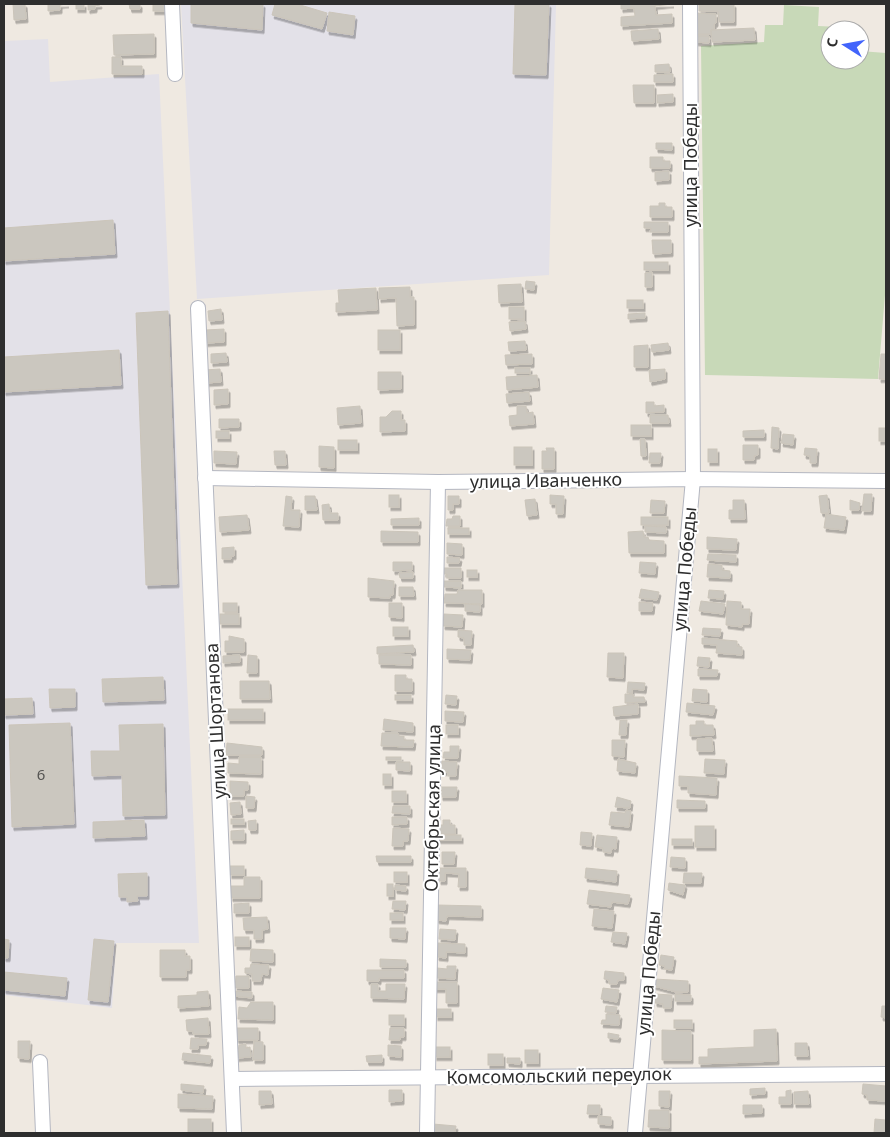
<svg xmlns="http://www.w3.org/2000/svg" width="890" height="1137" font-family="'Noto Sans',sans-serif">
<style>
.industrial{fill:#e3e1e8}
.cemetery{fill:#c8d9b8}
.building{fill:#cbc7bf;stroke:#cbc5ba;filter:url(#shadow)}
.lines{fill:none;stroke-linecap:round;stroke-linejoin:round}
.minor-casing{stroke:#b4b7c1;stroke-width:16}
.minor{stroke:#fff;stroke-width:14}
.labels{text-anchor:middle;stroke-width:4;stroke-linejoin:round;paint-order:stroke}
.number-label{font-size:15px;fill:#555452}
.street-label{font-size:18px;fill:#2e2e2e;stroke:#fff}
</style>
<defs>
<filter id="shadow"><feDropShadow dx="2" dy="3.5" stdDeviation="0" flood-color="#0004"/></filter>
</defs>
<rect width="100%" height="100%" fill="#efe9e1"/>
<g class="industrial">
<path d="M181,4h375l-7,271 -352,24z"/>
<path d="M48,39l2,43 109,-8 40,869h-83l-4,65 -108,-13v-954z"/>
</g>
<path class="cemetery" d="M784,5l35,2 -1,19 22,1v3h-10v30h30v-9l26,2v230l-8,96 -173,-4 -4,-329 63,-4 1,-17h18z"/>
<g class="building">
<path d="M13,4h12l1,15 -12,1z"/>
<path d="M48,4h19l-7,1v5l-12,1z"/>
<rect x="76" y="4" width="8" height="5"/>
<path d="M88,4h12v1l-5,1v3l-7,1z"/>
<path d="M129,4h11v5h-10z"/>
<rect x="153" y="4" width="13" height="7"/>
<path d="M191,4h72l-1,26 -71,-7z"/>
<path d="M275,4h22l30,9 -5,16 -50,-14z"/>
<path d="M515,4h34l-3,71 -33,-1z"/>
<path d="M621,4h51l-17,2 1,9 16,-1v9l-51,3v-9l14,-1 -1,-8 -13,1z"/>
<path d="M699,4h35v18h-15l-1,-11h-19z"/>
<path d="M329,12l26,4 -2,19 -26,-4z"/>
<path d="M696,13l20,1v9l-2,1v6h-3v4h-16z"/>
<path d="M754,28l1,12 -43,2 -1,-12z"/>
<path d="M658,29l1,10 -27,2 -1,-10z"/>
<path d="M154,34v20l-40,1 -1,-20z"/>
<path d="M696,36h13v7l-14,-1z"/>
<path d="M112,57h9v9h21v8h-30z"/>
<path d="M669,64l1,8h-15v-7z"/>
<path d="M673,74v8h-19v-7z"/>
<path d="M633,85h21v18h-20z"/>
<path d="M673,94v8l-16,1v-8z"/>
<path d="M656,143h16v7l-16,-1z"/>
<path d="M650,157h13v4h7v7h-20z"/>
<path d="M669,171v9l-14,1v-9z"/>
<path d="M659,203h6v4h7v10h-22v-11h9z"/>
<path d="M113,220l2,34 -111,7v-33z"/>
<path d="M644,222h24v10h-18l1,-4h-7z"/>
<path d="M652,240h19v13l-18,1z"/>
<rect x="644" y="262" width="24" height="8"/>
<path d="M652,272v15h-7v-14z"/>
<path d="M526,281l9,1 -1,8 -9,-1z"/>
<path d="M521,284l1,18 -23,1 -1,-18z"/>
<path d="M410,287v10h4v28l-17,1 -1,-28 -17,1v-11z"/>
<path d="M376,288l1,22 -41,2v-9h3l-1,-13z"/>
<rect x="627" y="300" width="16" height="8"/>
<rect x="509" y="307" width="15" height="12"/>
<path d="M221,309l1,11 -13,1 -1,-10z"/>
<path d="M168,311l9,273 -31,1 -10,-272z"/>
<path d="M645,313v5l-17,1v-5z"/>
<path d="M525,321l1,8 -16,2 -1,-9z"/>
<path d="M224,329v13l-18,1v-13z"/>
<rect x="378" y="330" width="22" height="20"/>
<path d="M525,341l1,9 -17,1 -1,-9z"/>
<path d="M668,343l1,7 -17,2 -1,-7z"/>
<path d="M648,345v22h-14v-21z"/>
<path d="M119,350l2,35 -117,7v-35z"/>
<path d="M226,353l1,9 -16,1v-9z"/>
<path d="M532,354v10l-26,1 -1,-10z"/>
<path d="M881,354h5v25h-7z"/>
<rect x="515" y="368" width="15" height="5"/>
<path d="M220,369l1,13 -16,1 -1,-13z"/>
<path d="M665,369v10l-15,3 -1,-12z"/>
<path d="M378,372h23v17l-23,1z"/>
<path d="M537,375l1,12 -31,3 -1,-13z"/>
<path d="M228,389v15l-14,1v-15z"/>
<path d="M529,392l1,9 -23,2 -1,-9z"/>
<path d="M646,402h8v4l10,-1v7l-18,1z"/>
<path d="M360,406l1,17 -23,2 -1,-17z"/>
<path d="M517,406h9l1,7 6,-1 1,12 -24,2 -1,-10 8,-1z"/>
<path d="M392,411h9v9h4v11l-25,1v-15h6z"/>
<path d="M650,415h18l1,8h-19z"/>
<path d="M219,419h20v8l-20,1z"/>
<rect x="631" y="425" width="20" height="11"/>
<path d="M772,427l7,1 -1,21 -7,-1z"/>
<rect x="879" y="428" width="7" height="13"/>
<path d="M764,430v7h-21v-6z"/>
<rect x="216" y="431" width="13" height="7"/>
<path d="M783,434l11,1 -1,10 -12,-2z"/>
<path d="M640,439h5l1,17h-5z"/>
<rect x="338" y="440" width="19" height="10"/>
<path d="M743,445h15v10l-4,1v4h-11z"/>
<path d="M319,446l15,1v21l-15,-1z"/>
<rect x="514" y="447" width="18" height="18"/>
<path d="M546,448h8v21h-12v-18h5z"/>
<path d="M805,448l12,1 -1,14h-6v-7l-6,-1z"/>
<rect x="708" y="449" width="9" height="13"/>
<path d="M214,451l23,1 -1,12 -22,-1z"/>
<path d="M274,451h11l1,14h-11z"/>
<path d="M650,453h11l-1,10h-11z"/>
<path d="M864,494h8l-1,17h-9z"/>
<rect x="389" y="495" width="10" height="12"/>
<path d="M550,495l14,1 -1,18h-7v-10h-6z"/>
<path d="M827,495l2,18h-8l-2,-17z"/>
<path d="M286,496l6,1 -1,13h9l-1,17 -16,-1z"/>
<path d="M305,496h10l2,14h-12z"/>
<path d="M448,496h11v8h-6v6h-5z"/>
<path d="M535,499l2,16 -10,1 -2,-16z"/>
<path d="M651,500l14,1 -1,12h-14z"/>
<path d="M733,500h11l1,19h-16v-9h4z"/>
<path d="M850,500l10,3 -1,7h-9z"/>
<path d="M329,504l1,9h8v7h-15l-1,-15z"/>
<path d="M826,514l20,3 -2,13 -20,-2z"/>
<path d="M247,515l2,15 -29,2 -1,-15z"/>
<path d="M453,516h7v10h-14l1,-7h5z"/>
<rect x="641" y="517" width="27" height="8"/>
<path d="M419,518v7h-28v-6z"/>
<path d="M645,526l21,1v6l-21,-1z"/>
<rect x="448" y="528" width="21" height="6"/>
<path d="M381,531l37,1v10h-37z"/>
<path d="M643,531l1,6h4l1,3 15,1v12h-35l-1,-21z"/>
<path d="M707,537l30,2 -1,11 -29,-1z"/>
<path d="M447,543l15,1v11l-15,-1z"/>
<path d="M234,547v9h-3v3h-9v-11z"/>
<path d="M708,554l28,1v7l-29,-2z"/>
<path d="M447,557l13,1 -1,5h-12z"/>
<path d="M393,562h19v8l-19,1z"/>
<path d="M640,562l16,1 -1,11 -16,-1z"/>
<path d="M708,564l14,1v5l8,1v7l-23,-1z"/>
<path d="M444,568h17v10h-14v-4h-3z"/>
<rect x="467" y="570" width="10" height="7"/>
<path d="M413,572v6h-13l-1,-5z"/>
<path d="M368,578l26,3 -1,14h-3v3l-22,-1z"/>
<path d="M444,581h17v7l-17,-1z"/>
<path d="M399,587h14l1,9h-15z"/>
<path d="M641,589l18,3 -2,8 -18,-2z"/>
<path d="M458,590h24v14l-38,-1 1,-9h12z"/>
<path d="M709,590l15,1 -1,8 -15,-1z"/>
<path d="M701,601l24,3 -2,10 -24,-3z"/>
<path d="M727,601l14,1v7h9l-1,15h-7v3l-16,-2z"/>
<path d="M639,602l14,1 -1,8h-13z"/>
<rect x="223" y="603" width="14" height="9"/>
<path d="M389,603h13v15l-13,-1z"/>
<path d="M465,604l15,1v7l-15,-1z"/>
<rect x="220" y="614" width="19" height="10"/>
<path d="M444,614l19,1 -1,12 -19,-1z"/>
<rect x="393" y="627" width="15" height="9"/>
<path d="M703,628l18,1 -1,7 -18,-1z"/>
<path d="M458,630l14,1 -1,14h-7v-7l-6,-1z"/>
<path d="M229,636l15,3v13h-19v-11h4z"/>
<path d="M702,638l35,3v5l5,1v8l-26,-2 1,-8 -15,-1z"/>
<path d="M413,645l1,7 -37,2v-7z"/>
<path d="M447,649l24,1 -1,10 -23,-1z"/>
<path d="M608,653h16l-1,25 -16,-1z"/>
<path d="M240,655v7l-17,1v-7z"/>
<path d="M248,655l9,1v17h-10z"/>
<path d="M379,655h32v10l-32,-1z"/>
<path d="M698,657l12,1 -1,9 -12,-1z"/>
<path d="M698,669l20,1 -1,6h-19z"/>
<path d="M395,675h11v4h6v12h-17z"/>
<path d="M163,677l1,23 -61,2 -1,-23z"/>
<path d="M240,681h29l1,18h-30z"/>
<path d="M628,682l17,1 -1,7 -12,-1v4h-5z"/>
<path d="M49,689h26v18l-25,1z"/>
<path d="M693,689l14,1v12l-15,-1z"/>
<path d="M625,694h8v3h11l1,5 -20,1z"/>
<rect x="395" y="695" width="16" height="5"/>
<path d="M446,695l11,1 -1,9 -11,-1z"/>
<path d="M32,698l1,16 -29,1v-16z"/>
<path d="M687,703l28,3 -2,9 -27,-3z"/>
<path d="M638,704v10l-24,2 -1,-9z"/>
<rect x="228" y="709" width="35" height="11"/>
<path d="M445,711l19,1 -1,10 -18,-1z"/>
<path d="M384,719l29,4v9l-30,-2z"/>
<path d="M620,720h7l-1,15h-7z"/>
<path d="M696,721h8v4h9l1,10 -24,1v-11h6z"/>
<path d="M70,723l4,101 -62,3 -3,-102z"/>
<path d="M163,724l2,91 -42,1 -1,-41 -30,1 -1,-25h29l-1,-26z"/>
<rect x="446" y="725" width="12" height="9"/>
<path d="M382,733h16l1,3h5v4h10l-1,7 -32,-1z"/>
<path d="M712,738l1,13h-16v-12z"/>
<path d="M612,740h13l-1,17 -12,-1z"/>
<path d="M227,743l35,4v8h-36z"/>
<path d="M450,746h9l-1,12h-15l1,-6h6z"/>
<path d="M239,757h22v17l-33,-1v-10l11,1z"/>
<rect x="386" y="757" width="15" height="3"/>
<path d="M618,759l18,4 -1,10 -18,-2z"/>
<path d="M705,759l20,1 -1,14 -20,-1z"/>
<path d="M442,761l15,1 -1,14h-8v-4h-7z"/>
<path d="M396,762h14v9l-14,-1z"/>
<rect x="383" y="774" width="8" height="11"/>
<path d="M679,776l38,2 -1,17 -28,-2v-7h-9z"/>
<path d="M230,781l18,1v8h-4v6h-14z"/>
<path d="M441,787h16l-1,10h-15z"/>
<rect x="392" y="791" width="14" height="11"/>
<path d="M246,796l9,1 -1,11h-8z"/>
<path d="M617,797l14,4 -1,7 -15,-1z"/>
<path d="M677,800l28,1v7h-28z"/>
<path d="M240,802l1,12 -10,1 -1,-12z"/>
<path d="M393,806h17v8l-18,-1z"/>
<path d="M626,810l5,1 -2,16 -20,-2 2,-13 14,1z"/>
<path d="M392,817h15v7l-15,1z"/>
<rect x="231" y="819" width="13" height="5"/>
<path d="M144,820l1,16 -52,2v-16z"/>
<path d="M256,820v10h-7l-1,-9z"/>
<path d="M443,820h7v5h5v9h-17v-9h5z"/>
<rect x="695" y="826" width="19" height="21"/>
<path d="M393,828l16,1 -1,12h-5v5h-11z"/>
<path d="M244,830v10h-13v-9z"/>
<path d="M581,832l11,1 -1,13 -11,-1z"/>
<rect x="437" y="835" width="24" height="5"/>
<path d="M597,835l20,2 -1,12 -4,-1 -1,5 -8,-1v-4l-8,-1z"/>
<rect x="672" y="839" width="20" height="6"/>
<path d="M442,852h13l-1,12h-12z"/>
<path d="M376,856h35v6h-34z"/>
<path d="M671,857l14,1v10l-15,-1z"/>
<rect x="230" y="866" width="14" height="9"/>
<path d="M440,868h26v19h-8l1,-13 -14,-1v8h-6z"/>
<path d="M586,868l31,3 -1,11 -31,-4z"/>
<rect x="394" y="872" width="13" height="10"/>
<path d="M147,873v23h-10l1,5 -11,1v-5h-8l-1,-23z"/>
<path d="M684,873h18l-1,10h-18z"/>
<path d="M244,877h16v21h-29v-12h13z"/>
<path d="M669,883l16,2 -2,10 -15,-5z"/>
<rect x="387" y="884" width="6" height="12"/>
<path d="M395,885l11,1v5l-11,-1z"/>
<path d="M589,890l41,5 -2,9 -16,-2 -1,5 -24,-3z"/>
<path d="M393,901h13l-1,9 -13,-1z"/>
<path d="M249,903v10h-15v-9z"/>
<path d="M437,905l44,1v11l-34,-1 -1,5 -9,-1z"/>
<path d="M594,909l20,2 -2,17 -20,-2z"/>
<rect x="390" y="913" width="13" height="7"/>
<path d="M267,917l1,12 -6,1v9h-8v-9h-10l-1,-12z"/>
<path d="M390,928h16l-1,11 -15,-1z"/>
<path d="M440,929l16,1 -1,10 -16,-1z"/>
<path d="M613,932l14,1 -2,11 -14,-2z"/>
<rect x="235" y="937" width="14" height="9"/>
<path d="M4,939l5,1 -1,18h-4z"/>
<path d="M94,939l20,2 -6,61 -20,-2z"/>
<path d="M438,943l27,1v9l-19,-1v6l-9,-1z"/>
<path d="M251,949l22,1v12l-23,-1z"/>
<path d="M160,950h25v6h5v14h-4v7h-26z"/>
<path d="M661,955l13,2 -2,13 -8,-1 1,-3 -6,-1z"/>
<path d="M380,959l26,1v7h-26z"/>
<path d="M251,964l18,1 -1,10 -6,-1 -1,7h-9v-7l-7,-1v-5h5z"/>
<path d="M447,966h9l-1,13 -18,-1v-10l10,1z"/>
<path d="M367,970h37v8h-25v3h-12z"/>
<path d="M605,971l19,2v7h-6l-1,4h-8v-4l-5,-1z"/>
<path d="M4,972l63,6 -2,18 -61,-6z"/>
<path d="M236,976h13v12h-14z"/>
<path d="M655,979l33,2v11h-12l-22,-6z"/>
<path d="M435,982h22v21h-11v-14h-12z"/>
<path d="M371,984h7v7h8v-7h19l-1,15 -33,-1z"/>
<path d="M603,988l16,2 -2,12 -16,-3z"/>
<path d="M208,991l1,15 -31,2v-12l19,-1v-3z"/>
<path d="M233,991l19,1v6l-19,-2z"/>
<path d="M655,994l17,1 -1,13h-8v-4l-8,-1z"/>
<path d="M675,994l16,1v6h-16z"/>
<path d="M251,1002h22v18l-35,-1 1,-12 8,1z"/>
<path d="M606,1006l11,1 -1,6 -11,-1z"/>
<path d="M882,1006h4v12l-5,-1z"/>
<rect x="436" y="1009" width="15" height="8"/>
<path d="M606,1014l14,1 -1,10 -18,-1 1,-4h4z"/>
<rect x="389" y="1015" width="15" height="10"/>
<path d="M208,1018l1,16h-16v-3h-6l-1,-11z"/>
<rect x="674" y="1020" width="18" height="8"/>
<path d="M236,1028h22v12h-21z"/>
<path d="M390,1028h14v9h-4v3h-11z"/>
<path d="M776,1029l1,32 -78,3v-7h9v-8l46,-2v-17z"/>
<path d="M662,1030l29,1v29h-29z"/>
<path d="M608,1033l11,2 -1,4 -10,-1z"/>
<path d="M191,1038l16,1 -1,6h-8v4h-8z"/>
<path d="M18,1041h12l-1,18 -11,-1z"/>
<path d="M254,1041l9,1v18h-10z"/>
<path d="M795,1043h12l1,13h-13z"/>
<path d="M246,1044v4l4,-1 1,10 -14,1 2,-13z"/>
<path d="M388,1045l13,1v11l-13,-1z"/>
<rect x="435" y="1047" width="15" height="10"/>
<rect x="525" y="1050" width="13" height="13"/>
<path d="M183,1053l28,3 -1,7 -28,-3z"/>
<rect x="488" y="1054" width="15" height="11"/>
<path d="M382,1055v7h-15l-1,-6z"/>
<path d="M507,1058h13v6l-13,-1z"/>
<path d="M181,1084l23,2 -1,7 -22,-3z"/>
<path d="M863,1084l23,2v15l-19,-1v-5l-5,-1z"/>
<path d="M765,1088v6l-15,1v-6z"/>
<path d="M389,1090h13v11l-13,1z"/>
<path d="M791,1090v14h-12v-7h7v-6z"/>
<path d="M259,1091h12l1,13 -13,1z"/>
<path d="M659,1091h11l-1,16 -10,-1z"/>
<path d="M808,1091l1,13h-15v-12z"/>
<path d="M178,1094l35,2 -1,13 -34,-1z"/>
<path d="M588,1105h12v9h-13z"/>
<path d="M743,1105h19v8l-19,1z"/>
<path d="M649,1110h20v18l-21,-1z"/>
<path d="M598,1116l13,1v8l-13,-1z"/>
<rect x="188" y="1119" width="23" height="14"/>
<path d="M875,1119l11,1v13h-12z"/>
<path d="M433,1124l23,2 -1,7h-23z"/>
</g>
<g class="lines">
<defs>
<g id="minor">
<path d="M172,4l3,70"/>
<path d="M198,308l36,825"/>
<path d="M205,478l233,4 255,-3 193,2"/>
<path d="M40,1062l3,71"/>
<path d="M232,1079l654,-5"/>
<path d="M427,1133l11,-651"/>
<path d="M635,1133l58,-654 -3,-475"/>
</g>
</defs>
<use href="#minor" class="minor-casing"/>
<use href="#minor" class="minor"/>
</g>
<g class="labels">
<g class="number-label">
<text x="41" y="780">6</text>
</g>
<g class="street-label">
<text transform="translate(691 165) rotate(-90)" y="6">улица Победы</text>
<text transform="translate(546 481) rotate(-1)" y="6">улица Иванченко</text>
<text transform="translate(685 569) rotate(-85)" y="6">улица Победы</text>
<text transform="translate(216 721) rotate(-93)" y="6">улица Шортанова</text>
<text transform="translate(433 808) rotate(-89)" y="6">Октябрьская улица</text>
<text transform="translate(649 973) rotate(-85)" y="6">улица Победы</text>
<text transform="translate(559 1076) rotate(-1)" y="6">Комсомольский переулок</text>
</g>
</g>
<rect width="890" height="1137" fill="none" stroke="#2e2e2e" stroke-width="10"/>
<g transform="translate(845 45) rotate(281)"><circle r="24" fill="#ffffff" stroke="#ababab"/>
<path d="M0-4L9 19L0 12L-9 19Z" fill="#4264fb"/>
<text y="-8" font-size="14" font-weight="bold" text-anchor="middle" fill="#2e2e2e">С</text>
</g>
</svg>
